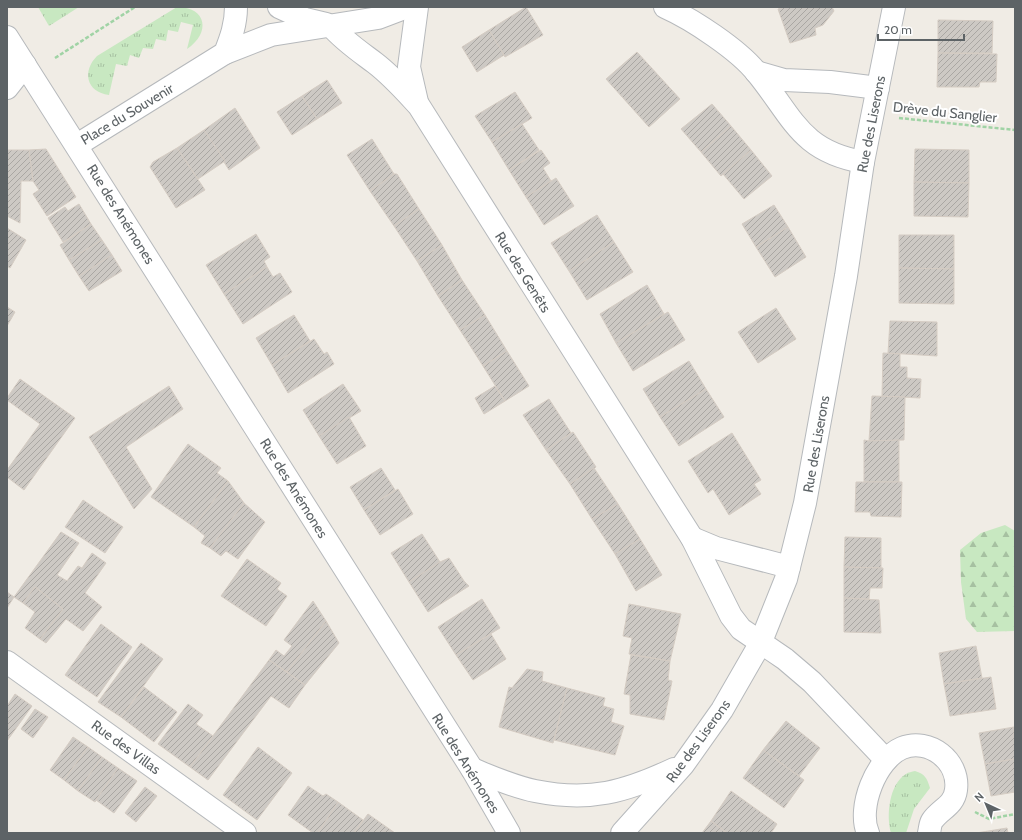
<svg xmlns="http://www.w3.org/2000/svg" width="1022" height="840" font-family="Cabin,sans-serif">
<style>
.grass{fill:url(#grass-tufts)}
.forest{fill:url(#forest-firs)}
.building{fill:url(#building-hatch);stroke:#d5ccc3}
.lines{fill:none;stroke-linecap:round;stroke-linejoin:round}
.minor-casing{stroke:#b6b9bc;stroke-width:24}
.path{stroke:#a0d3a5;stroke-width:2.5;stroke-dasharray:4 2;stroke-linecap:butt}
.minor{stroke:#fff;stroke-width:22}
.labels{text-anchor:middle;stroke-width:4;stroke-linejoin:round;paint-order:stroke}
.street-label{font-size:14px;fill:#5d6366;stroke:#fff}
</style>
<defs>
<pattern id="grass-tufts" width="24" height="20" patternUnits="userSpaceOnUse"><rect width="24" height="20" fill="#c8e8c1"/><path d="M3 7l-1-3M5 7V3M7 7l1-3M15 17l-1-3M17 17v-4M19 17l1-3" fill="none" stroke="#a6c0a1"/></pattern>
<pattern id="forest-firs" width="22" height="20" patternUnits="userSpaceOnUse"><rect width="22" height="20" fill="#c8e8c1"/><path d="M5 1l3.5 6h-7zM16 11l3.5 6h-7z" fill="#a6c0a1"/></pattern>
<pattern id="building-hatch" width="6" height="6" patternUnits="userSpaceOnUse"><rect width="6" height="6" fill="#cdc9c4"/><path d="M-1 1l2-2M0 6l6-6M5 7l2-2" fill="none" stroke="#aaa7a3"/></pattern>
</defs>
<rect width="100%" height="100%" fill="#f0ece5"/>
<g class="grass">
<path d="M38,7h41l-30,19z"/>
<path d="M177,7c30,0 34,26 10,42l6,-24 -12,-3 -3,10 -10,-2 -2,11 -10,-2 -3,10 -10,-1 -4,10 -9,-3 -3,11 -11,-2 -7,31c-23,-3 -27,-24 -12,-39z"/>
<path d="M915,771c10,3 12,7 15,17l-16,21 -8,24h-15c-5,-17 -2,-49 15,-59 2,-2 6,-2 9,-3z"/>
</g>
<path class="forest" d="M1005,525l10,6v100l-38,1 -11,-13 -5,-37 -1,-32 21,-17z"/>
<g class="building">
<path d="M526,7l17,28 -38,22 -16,-27z"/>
<path d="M784,7h48l2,4 -11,14 -8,3 1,7 -26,8 -12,-34z"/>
<path d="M938,20l55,1 -1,32h-54z"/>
<path d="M489,30l15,25 -27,17 -15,-25z"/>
<path d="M637,52l43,47 -31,28 -43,-48z"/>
<path d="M938,53l59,1 -1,28h-16l-1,5h-42z"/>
<path d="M327,80l15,23 -25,16 -15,-23z"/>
<path d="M515,92l17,26 -40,24 -17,-26z"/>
<path d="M302,96l15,23 -25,16 -15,-23z"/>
<path d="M712,104l19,22 -30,26 -20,-23z"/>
<path d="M235,108l25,40 -31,22 -25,-40z"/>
<path d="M522,124l17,26 -30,20 -17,-28z"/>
<path d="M731,126l20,24 -30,26 -20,-24z"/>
<path d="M204,130l21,31 -27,18 -21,-31z"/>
<path d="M372,139l22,35 -24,17 -23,-36z"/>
<path d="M177,148l28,42 -29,18 -26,-41 3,-5z"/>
<path d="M46,149l30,48 -29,19 -14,-22 6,-4 -6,-9 -4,-31z"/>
<path d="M915,149l54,1v33l-55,-1z"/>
<path d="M7,150h22l4,31h-12l-1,42 -13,-7z"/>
<path d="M541,150l9,13 -7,5 8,13 -25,16 -17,-27z"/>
<path d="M751,150l21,26 -28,23 -21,-25z"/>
<path d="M394,174h3l22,35 -25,17 -24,-35z"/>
<path d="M556,178l18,28 -30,19 -18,-28z"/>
<path d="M914,182l55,1 -1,34 -54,-1z"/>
<path d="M79,204l12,20 -28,18 -15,-24 17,-11 3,4z"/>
<path d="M774,205l14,22 -32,20 -14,-23z"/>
<path d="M419,209l23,36 -25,16 -23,-35z"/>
<path d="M597,215l17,27 -45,29 -18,-28z"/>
<path d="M91,224l11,16 -33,20 -9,-15z"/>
<path d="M788,227l18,30 -31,20 -19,-30z"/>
<path d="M7,228l19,12 -16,28 -3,-2z"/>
<path d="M256,234l14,23 -6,4 3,6 -43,27 -18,-29z"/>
<path d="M899,235h55v34l-55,-1z"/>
<path d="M102,240l10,15 -33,21 -10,-16z"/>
<path d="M614,242l19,30 -46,28 -18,-29z"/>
<path d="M442,245l20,35 -24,16 -21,-35z"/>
<path d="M112,255l10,16 -33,20 -10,-15z"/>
<path d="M267,267l6,10 7,-4 12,19 -49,32 -19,-30z"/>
<path d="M899,268l55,1v35l-55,-1z"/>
<path d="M462,280l23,35 -25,15 -22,-34z"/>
<path d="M647,285l17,29 -48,29 -16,-29z"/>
<path d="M7,307l8,5 -8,14z"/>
<path d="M776,308l20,31 -38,24 -20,-31z"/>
<path d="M668,312l17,28 -52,31 -17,-28z"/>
<path d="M294,315l16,26 -38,24 -16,-27z"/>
<path d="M485,315l22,36 -24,15 -23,-36z"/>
<path d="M890,321l47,1v34l-49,-3z"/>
<path d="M314,339l10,15 3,-2 7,12 -46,29 -16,-28z"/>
<path d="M507,351l22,35 -24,15 -22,-35z"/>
<path d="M883,353l17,1v13h7v11l14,1 -1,19 -38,-2z"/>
<path d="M689,361l17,28 -46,28 -17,-28z"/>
<path d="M20,379l55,39 -51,72 -17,-13v-7l33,-46 -33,-24v-2z"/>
<path d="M343,384l18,27 -42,25 -16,-26z"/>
<path d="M169,386l14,23 -57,38 26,42 -18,20 -45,-72z"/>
<path d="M495,386l10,15 -21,13 -9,-16z"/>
<path d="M706,389l18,28 -45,29 -19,-29z"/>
<path d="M872,396l33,1 -1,43 -35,1z"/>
<path d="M549,399l22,34 -25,17 -23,-35z"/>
<path d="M349,417l17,29 -29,18 -18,-28z"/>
<path d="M573,432l23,35 -26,17 -24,-34z"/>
<path d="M732,433l29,47 -7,4 7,10 -32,21 -16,-26 -5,4 -20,-32z"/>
<path d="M864,440l5,1 30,-1v42h-35z"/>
<path d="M188,444l33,24 -4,5 11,8 -34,46 -43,-30z"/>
<path d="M381,468l14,22 -31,20 -14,-23z"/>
<path d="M594,468l24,36 -26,15 -22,-35z"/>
<path d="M228,481l16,22 -34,45 -9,-5 4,-7 -11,-9z"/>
<path d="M856,482h46l-1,35 -30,-1 -1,-4h-15z"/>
<path d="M398,489l15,25 -33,21 -16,-25z"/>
<path d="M83,500l40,27 -18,26 -40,-26z"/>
<path d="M244,503l21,19 -27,37 -12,-8 -5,5 -11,-8z"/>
<path d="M618,504l22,35 -25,15 -23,-35z"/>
<path d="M61,532l18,11 -22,32 10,6 11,-15 4,2 10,-15 14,10 -21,30 17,14 -19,24 -17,-12 -20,24 -6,-4 23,-30 -28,-22 -12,16 -9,-6z"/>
<path d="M422,534l18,28 -31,20 -18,-29z"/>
<path d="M845,537l36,1v30l-37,-1z"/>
<path d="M640,539l22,36 -26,16 -21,-37z"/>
<path d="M449,558l15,23 5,5 -41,26 -19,-30 31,-20z"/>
<path d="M247,559l34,24 -4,6 10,7 -21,30 -45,-30z"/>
<path d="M844,567l39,1 -1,20h-12l-1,11 -25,-1z"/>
<path d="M35,587l28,22 -23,30 -15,-11 10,-16 -12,-9z"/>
<path d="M7,592l7,5 -7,11z"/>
<path d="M844,598l35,2 2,33 -37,-1z"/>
<path d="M482,599l18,29 -44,27 -18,-28z"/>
<path d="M313,601l13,20 -39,51 -18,-12 7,-10 8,6 8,-10 -8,-6z"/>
<path d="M629,604l52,10 -11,47 -41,-7 3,-16 -9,-2z"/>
<path d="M326,621l13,22 -34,42 -18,-13z"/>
<path d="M101,624l31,23 -35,50 -32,-22z"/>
<path d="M491,634l15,25 -33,21 -17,-25z"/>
<path d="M141,643l22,16 -42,58 -23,-15z"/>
<path d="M976,646l6,32 -38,6 -5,-31z"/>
<path d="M631,655l39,6 -2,19 4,1 -8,39 -34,-6v-19l-6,-1z"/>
<path d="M269,660l36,25 -16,23 -18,-12 -63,84 -18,-13z"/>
<path d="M527,669l16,3 -1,9 25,7 -14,55 -54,-16 10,-40 3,1z"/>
<path d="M991,677l5,32 -46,7 -6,-32z"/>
<path d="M144,687l33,25 -23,30 -33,-25z"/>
<path d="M567,688l38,10 -2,8 11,3 -3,13 13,4 -9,29 -61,-15z"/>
<path d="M15,694l17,12 -25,35v-35z"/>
<path d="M188,704l15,11 -7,9 17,12 -23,31 -32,-23z"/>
<path d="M35,709l13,8 -15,21 -12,-9z"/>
<path d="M786,721l34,27 -21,28 -36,-26z"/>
<path d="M1014,727l1,32 -30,5 -6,-31z"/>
<path d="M73,737l15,10 -24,33 -14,-10z"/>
<path d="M88,747l14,10 -24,34 -14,-11z"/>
<path d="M258,747l34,26 -35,47 -34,-25z"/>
<path d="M763,750l41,30 -20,28 -41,-30z"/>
<path d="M102,757l16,11 -23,34 -17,-11z"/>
<path d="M1015,759v33l-24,4 -6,-32z"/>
<path d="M118,768l19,13 -23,32 -18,-13z"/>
<path d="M308,786l15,10 3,-2 12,8 -20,31h-5l-25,-18z"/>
<path d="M145,787l12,9 -21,26 -11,-9z"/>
<path d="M731,791l46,33 -6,9h-44l-16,-12z"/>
<path d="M338,802l25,18 -9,13h-36z"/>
<path d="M368,814l27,19h-41z"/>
<path d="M711,821l16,12h-25z"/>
<path d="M1007,828l1,5h-32z"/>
</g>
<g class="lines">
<defs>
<g id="minor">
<path d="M279,7l26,12 21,5"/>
<path d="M665,7c27,12 74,43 92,66 36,44 43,78 106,89"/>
<path d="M331,26c13,15 28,25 44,37 17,13 30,28 44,43l273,432 39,78 10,13 44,30 27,23 74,78"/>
<path d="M7,37l465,732 37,64"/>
<path d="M225,53l46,-18 107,-17 29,-11"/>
<path d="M756,72l28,8 46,2 48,6"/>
<path d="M7,88l18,-23 -12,-5"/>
<path d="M417,102l-8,-35 8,-60"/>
<path d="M77,145l148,-92c6,-15 11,-29 11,-46"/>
<path d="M692,538l24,10 73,19"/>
<path d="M7,662l238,171"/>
<path d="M472,769c20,8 42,18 63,22 55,11 90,1 139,-22"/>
<path d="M622,833l61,-68 39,-55 38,-66 26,-65 19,-76 41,-227 17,-114 31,-155"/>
<path d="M868,833c-11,-25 8,-74 34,-85 27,-11 58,13 54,42 -2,16 -16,19 -24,31 -2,3 -2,8 -3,12"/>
</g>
</defs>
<use href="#minor" class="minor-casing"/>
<g class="path">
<path d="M55,58l80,-51"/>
<path d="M899,118l116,12"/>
<path d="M975,812l14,7 26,-5"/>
</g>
<use href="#minor" class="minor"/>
</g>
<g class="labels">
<g class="street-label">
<text transform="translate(945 112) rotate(6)" y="5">Drève du Sanglier</text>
<text transform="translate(127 114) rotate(-31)" y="5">Place du Souvenir</text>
<text transform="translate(871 124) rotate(-79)" y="5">Rue des Liserons</text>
<text transform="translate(121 214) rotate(58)" y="5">Rue des Anémones</text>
<text transform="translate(523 272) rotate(58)" y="5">Rue des Genêts</text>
<text transform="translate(816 444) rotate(-80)" y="5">Rue des Liserons</text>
<text transform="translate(294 488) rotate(58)" y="5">Rue des Anémones</text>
<text transform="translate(698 741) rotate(-54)" y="5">Rue des Liserons</text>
<text transform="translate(126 747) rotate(36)" y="5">Rue des Villas</text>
<text transform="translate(466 763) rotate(58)" y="5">Rue des Anémones</text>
</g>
</g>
<rect width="1022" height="840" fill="none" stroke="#5d6366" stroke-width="16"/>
<g transform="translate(986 804) rotate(316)" stroke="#ffffff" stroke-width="3" paint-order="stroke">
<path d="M0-3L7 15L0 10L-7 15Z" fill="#5d6366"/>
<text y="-6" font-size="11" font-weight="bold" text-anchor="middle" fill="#5d6366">N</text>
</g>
<path d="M878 34v6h86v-6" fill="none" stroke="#5d6366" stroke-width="2"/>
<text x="884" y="34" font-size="12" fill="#5d6366" stroke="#ffffff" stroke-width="3" paint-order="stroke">20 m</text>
</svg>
